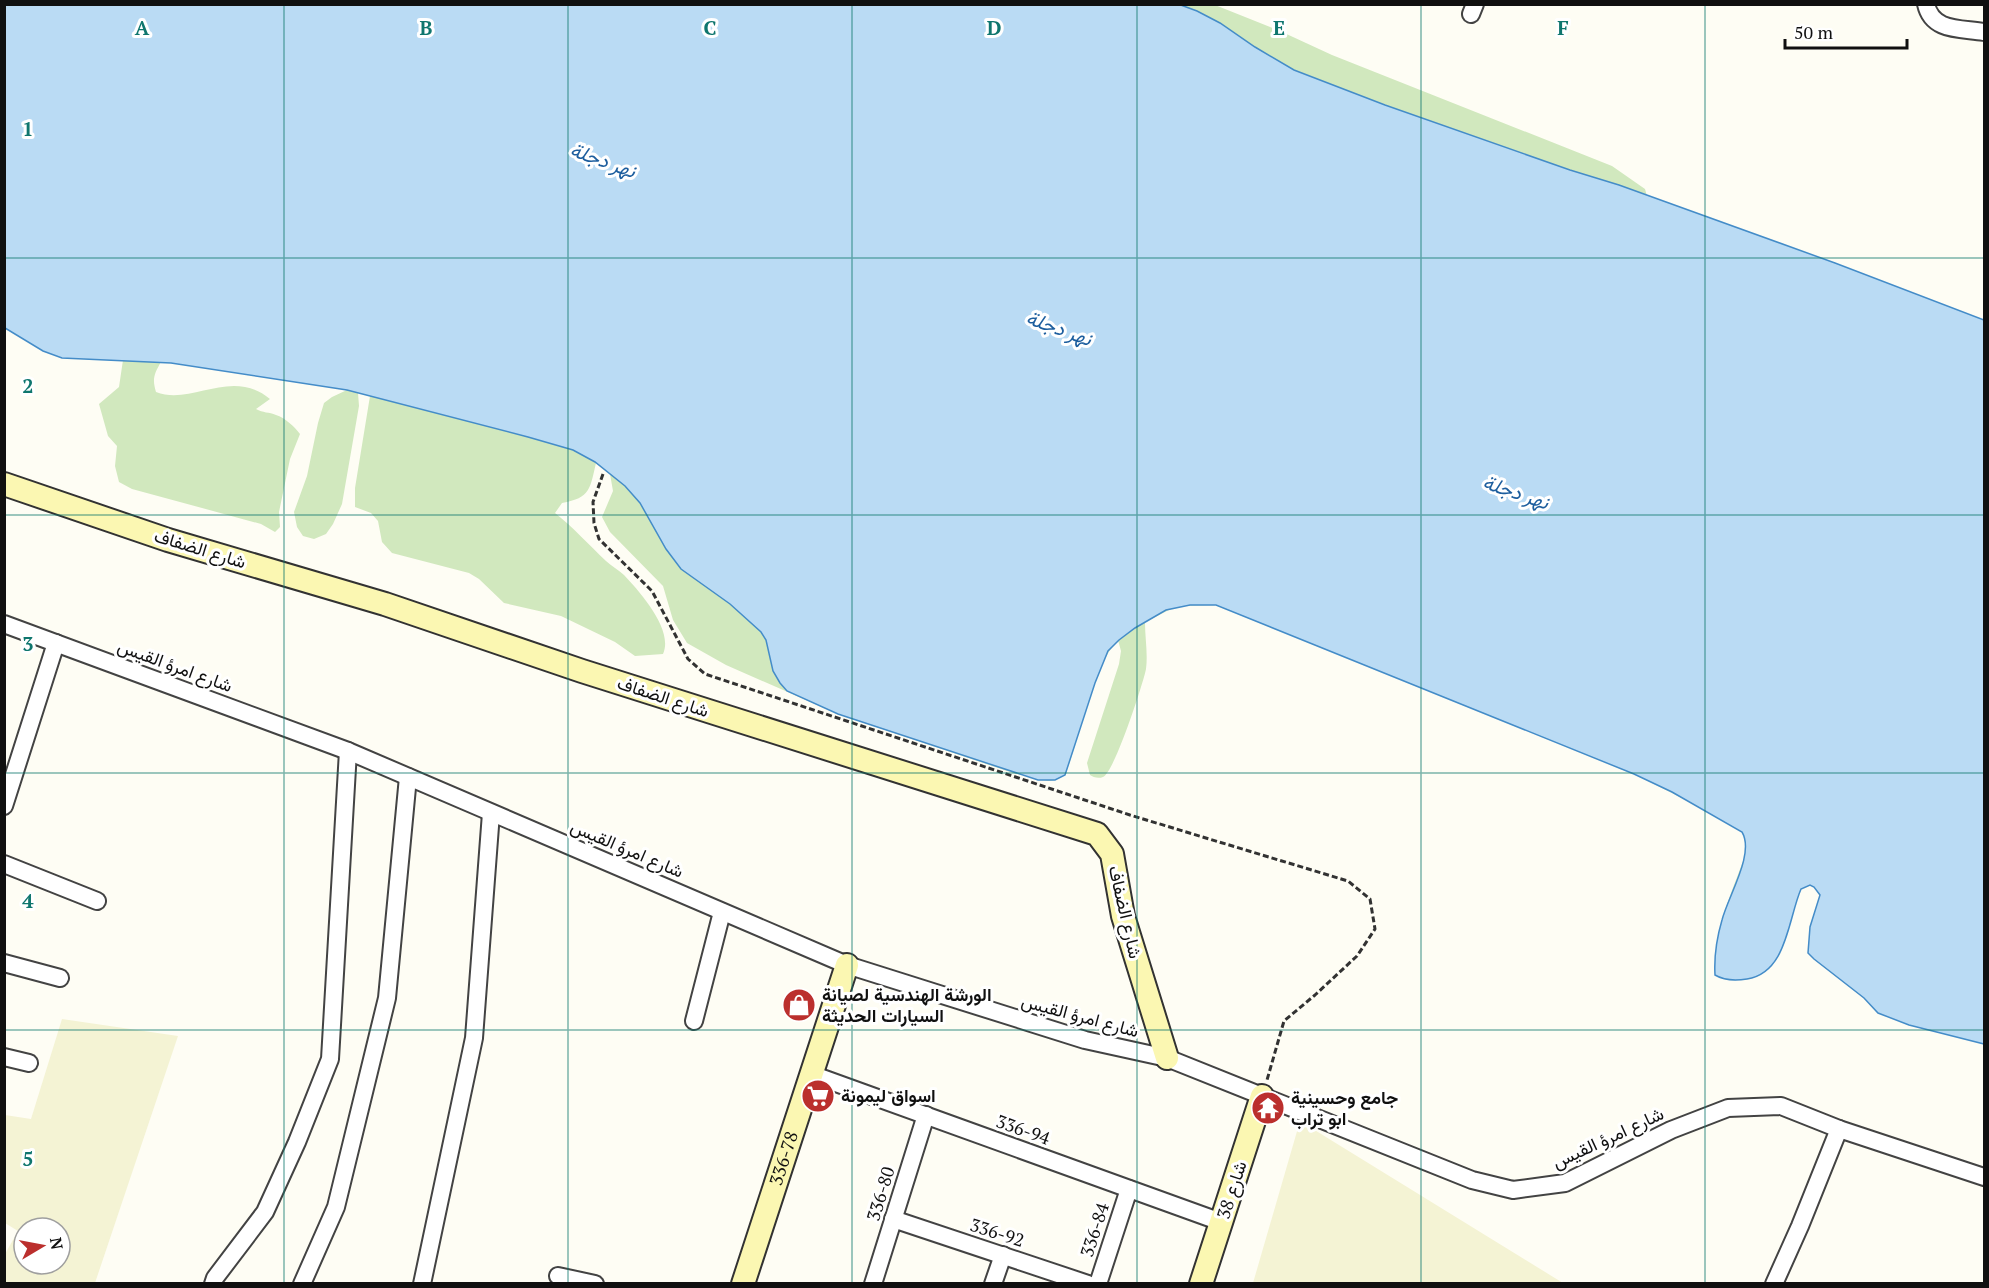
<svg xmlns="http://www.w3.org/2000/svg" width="1989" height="1288" font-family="'PT Serif',Vazirmatn,serif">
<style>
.farmland{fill:#f4f3d4;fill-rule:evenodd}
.green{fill:#d1e8be}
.water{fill:#badbf4;stroke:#448cc8;stroke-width:1.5}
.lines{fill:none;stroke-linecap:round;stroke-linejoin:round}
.street-casing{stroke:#434343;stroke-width:20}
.secondary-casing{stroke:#323232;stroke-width:26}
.path{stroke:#323232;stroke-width:3;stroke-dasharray:6 3;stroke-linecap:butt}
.street{stroke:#fff;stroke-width:16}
.secondary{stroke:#fbf7b2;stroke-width:22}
.grid{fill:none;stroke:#0f766e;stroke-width:1.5;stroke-opacity:0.55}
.labels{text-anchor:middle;stroke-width:6;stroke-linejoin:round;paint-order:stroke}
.street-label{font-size:18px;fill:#101010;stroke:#fff}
.poi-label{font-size:18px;font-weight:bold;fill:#101010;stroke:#fff;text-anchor:start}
.water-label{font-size:20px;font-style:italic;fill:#1d5e9e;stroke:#fff}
.grid-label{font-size:20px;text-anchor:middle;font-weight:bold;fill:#0f766e;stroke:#fff;stroke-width:6;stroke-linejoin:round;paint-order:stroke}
</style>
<rect width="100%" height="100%" fill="#fefdf4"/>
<g class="farmland">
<path d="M62,1019l116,17 -83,247h-90v-29l13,-23 -13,-8v-108l26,4zM24,1228h36v36h-36z"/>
<path d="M1300,1121l263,162h-310z"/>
</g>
<g class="green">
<path d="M1125,5h90l65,26 52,24 280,111 33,23 2,7 -3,7 -328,-118 -6,-9z"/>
<path d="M123,360l38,2c-7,12 -9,17 -5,30 36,14 75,-25 114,7l-14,10c7,4 13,3 20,6 9,3 18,11 24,19l-10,25 -11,53 1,15 -5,5 -14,-8 -129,-35 -13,-7 -4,-16 2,-20 -9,-10 -9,-32 20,-17z"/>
<path d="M347,390l11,3 1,13 -17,98 -9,20 -7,10 -12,5 -11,-3 -6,-9 -3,-15 13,-36 11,-53 6,-20 8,-6z"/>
<path d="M370,396l158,41 45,13 22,12 302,52 744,208 248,235 -11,56 -14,-15 -50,-39 -6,-6 2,-26 10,-32 -6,-8 -4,-2 -9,4c-13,30 -14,84 -54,90 -12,2 -22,2 -32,-4 -2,-42 16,-81 30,-119 1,-8 3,-16 -2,-23 -7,-8 -20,-13 -29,-18 -26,-14 -53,-28 -80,-41l-418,-169 -39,1 -32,16c0,16 3,32 1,47 -3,15 -32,104 -43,108 -5,2 -10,0 -13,-2l-3,-12 32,-99 2,-13 -3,-11c-30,33 -36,93 -53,135l-10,5 -7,1 -35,-8 -175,-59 -112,-49 -39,-22 -14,-23 -10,-34 -53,-54 -8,-15 11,-26 -3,-17 -14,-11c-6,25 -5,35 -34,40l-7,10c19,15 34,32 51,48 5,5 13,9 18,14 16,17 50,55 39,79l-28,2 -20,-14 -54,-26 -57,-13 -25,-24 -10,-6 -77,-20 -10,-11 -4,-21 -7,-8 -16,-6v-19z"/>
</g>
<path class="water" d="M1178,4l19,7 23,12 35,24 39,23 91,35 185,65 49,15 216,78 149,57v724l-75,-19 -31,-12 -14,-15 -50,-39 -6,-6 2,-26 10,-32 -6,-8 -4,-2 -9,4c-13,30 -14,84 -54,90 -12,2 -22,2 -32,-4 -1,-18 2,-38 7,-55 6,-24 33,-66 20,-88l-70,-40 -38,-18 -418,-169h-26l-24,5 -31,18 -16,12 -11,11 -13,32 -30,92 -10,5h-17l-200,-66 -51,-23 -7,-8 -7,-12 -7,-31 -5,-8 -31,-28 -49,-35 -15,-20 -26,-46 -15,-17 -30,-24 -22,-12 -45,-13 -181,-47 -176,-27 -109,-5 -19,-7 -38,-23v-323z"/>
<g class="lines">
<defs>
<g id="street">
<path d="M1926,4c6,28 35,24 58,28"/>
<path d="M1471,14l4,-10"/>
<path d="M4,624l344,127 499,214 238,75 82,18 305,122 41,10 52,-7 106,-53 57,-22 53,-2 58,23 145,48"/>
<path d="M4,806l52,-163"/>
<path d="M4,864l93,37"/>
<path d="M4,963l56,15"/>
<path d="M694,1021l28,-109"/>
<path d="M4,1057l25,6"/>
<path d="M811,1074l410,148"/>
<path d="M893,1219l195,65"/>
<path d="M558,1276l37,8"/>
<path d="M213,1284l2,-6 50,-66 32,-70 33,-83 18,-308"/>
<path d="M302,1284l34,-77 51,-209 21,-221"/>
<path d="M422,1284l52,-246 17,-225"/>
<path d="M873,1284l53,-169"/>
<path d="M993,1284l10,-29"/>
<path d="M1098,1284l31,-95"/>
<path d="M1774,1284l26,-58 39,-97"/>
</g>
<g id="secondary">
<path d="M4,484l164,56 217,64 197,67 515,163 15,20 11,62 44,142"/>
<path id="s1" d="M743,1284l104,-319"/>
<path d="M1201,1284l61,-188"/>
</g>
</defs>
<use href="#street" class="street-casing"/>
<use href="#secondary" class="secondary-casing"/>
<path class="path" d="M603,474l-10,28 1,21 5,16 53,52 36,68 17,15 425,141 218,66 22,18 5,30 -18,27 -42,39 -31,26 -17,59"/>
<use href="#street" class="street"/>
<use href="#secondary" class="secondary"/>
</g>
<path class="grid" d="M284,4v1280M568,4v1280M852,4v1280M1137,4v1280M1421,4v1280M1705,4v1280M4,258h1980M4,515h1980M4,773h1980M4,1030h1980"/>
<defs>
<symbol id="shop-disc" viewBox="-11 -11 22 22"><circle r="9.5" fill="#bb2f2d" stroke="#fff"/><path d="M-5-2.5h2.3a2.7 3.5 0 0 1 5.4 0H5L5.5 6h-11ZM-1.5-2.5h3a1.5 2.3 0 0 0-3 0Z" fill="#fff"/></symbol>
<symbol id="supermarket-disc" viewBox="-11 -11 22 22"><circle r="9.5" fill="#bb2f2d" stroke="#fff"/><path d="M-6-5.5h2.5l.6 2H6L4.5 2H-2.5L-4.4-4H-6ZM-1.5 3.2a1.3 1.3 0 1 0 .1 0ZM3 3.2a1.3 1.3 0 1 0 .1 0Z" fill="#fff"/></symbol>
<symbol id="temple-disc" viewBox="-11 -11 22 22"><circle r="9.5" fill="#bb2f2d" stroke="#fff"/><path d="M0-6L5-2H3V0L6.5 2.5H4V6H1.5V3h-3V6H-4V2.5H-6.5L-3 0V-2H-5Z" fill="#fff"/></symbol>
</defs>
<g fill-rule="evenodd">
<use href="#shop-disc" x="780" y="986" width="38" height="38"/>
<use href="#supermarket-disc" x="799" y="1077" width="38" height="38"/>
<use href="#temple-disc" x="1249" y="1089" width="38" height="38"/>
</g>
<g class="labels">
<g class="street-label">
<text transform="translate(200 549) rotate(17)" y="6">شارع الضفاف</text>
<text transform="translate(175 666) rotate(20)" y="6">شارع امرؤ القيس</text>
<text transform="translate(663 697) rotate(18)" y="6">شارع الضفاف</text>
<text transform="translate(627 849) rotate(23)" y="6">شارع امرؤ القيس</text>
<text transform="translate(1125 912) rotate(77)" y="6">شارع الضفاف</text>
<text transform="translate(1080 1016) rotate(15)" y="6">شارع امرؤ القيس</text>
<text transform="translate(1023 1130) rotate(20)" y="6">336-94</text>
<text transform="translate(1608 1138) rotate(-25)" y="6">شارع امرؤ القيس</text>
<text dy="6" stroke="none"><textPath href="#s1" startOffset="132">336-78</textPath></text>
<text transform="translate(1232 1190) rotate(-72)" y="6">شارع 38</text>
<text transform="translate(881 1194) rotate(-73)" y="6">336-80</text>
<text transform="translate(1095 1230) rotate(-72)" y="6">336-84</text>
<text transform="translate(997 1233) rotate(18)" y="6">336-92</text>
</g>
<g class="poi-label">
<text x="822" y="1001">الورشة الهندسية لصيانة<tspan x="822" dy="21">السيارات الحديثة</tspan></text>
<text x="841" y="1102">اسواق ليمونة</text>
<text x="1291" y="1104">جامع وحسينية<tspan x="1291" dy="21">ابو تراب</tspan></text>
</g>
<g class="water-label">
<text transform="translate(603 160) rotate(20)" y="7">نهر دجلة</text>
<text transform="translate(1059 328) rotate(20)" y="7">نهر دجلة</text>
<text transform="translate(1516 492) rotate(19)" y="7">نهر دجلة</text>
</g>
</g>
<g class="grid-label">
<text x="142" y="35">A</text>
<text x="426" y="35">B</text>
<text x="710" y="35">C</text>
<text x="994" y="35">D</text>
<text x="1279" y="35">E</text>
<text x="1563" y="35">F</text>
<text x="28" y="136">1</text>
<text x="28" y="393">2</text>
<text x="28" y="651">3</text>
<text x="28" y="908">4</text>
<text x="28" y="1166">5</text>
</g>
<rect width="1989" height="1288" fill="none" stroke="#101010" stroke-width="12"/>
<g transform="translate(42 1246) rotate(80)"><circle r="28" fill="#ffffff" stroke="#9f9f9f" stroke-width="1.5"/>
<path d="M0-4.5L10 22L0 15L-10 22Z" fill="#bb2f2d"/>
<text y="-9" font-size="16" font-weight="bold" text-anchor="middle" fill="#101010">N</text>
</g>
<path d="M1785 39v9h122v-9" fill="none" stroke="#101010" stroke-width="3"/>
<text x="1794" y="39" font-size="18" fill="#101010" stroke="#ffffff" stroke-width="4.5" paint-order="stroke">50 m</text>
</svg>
